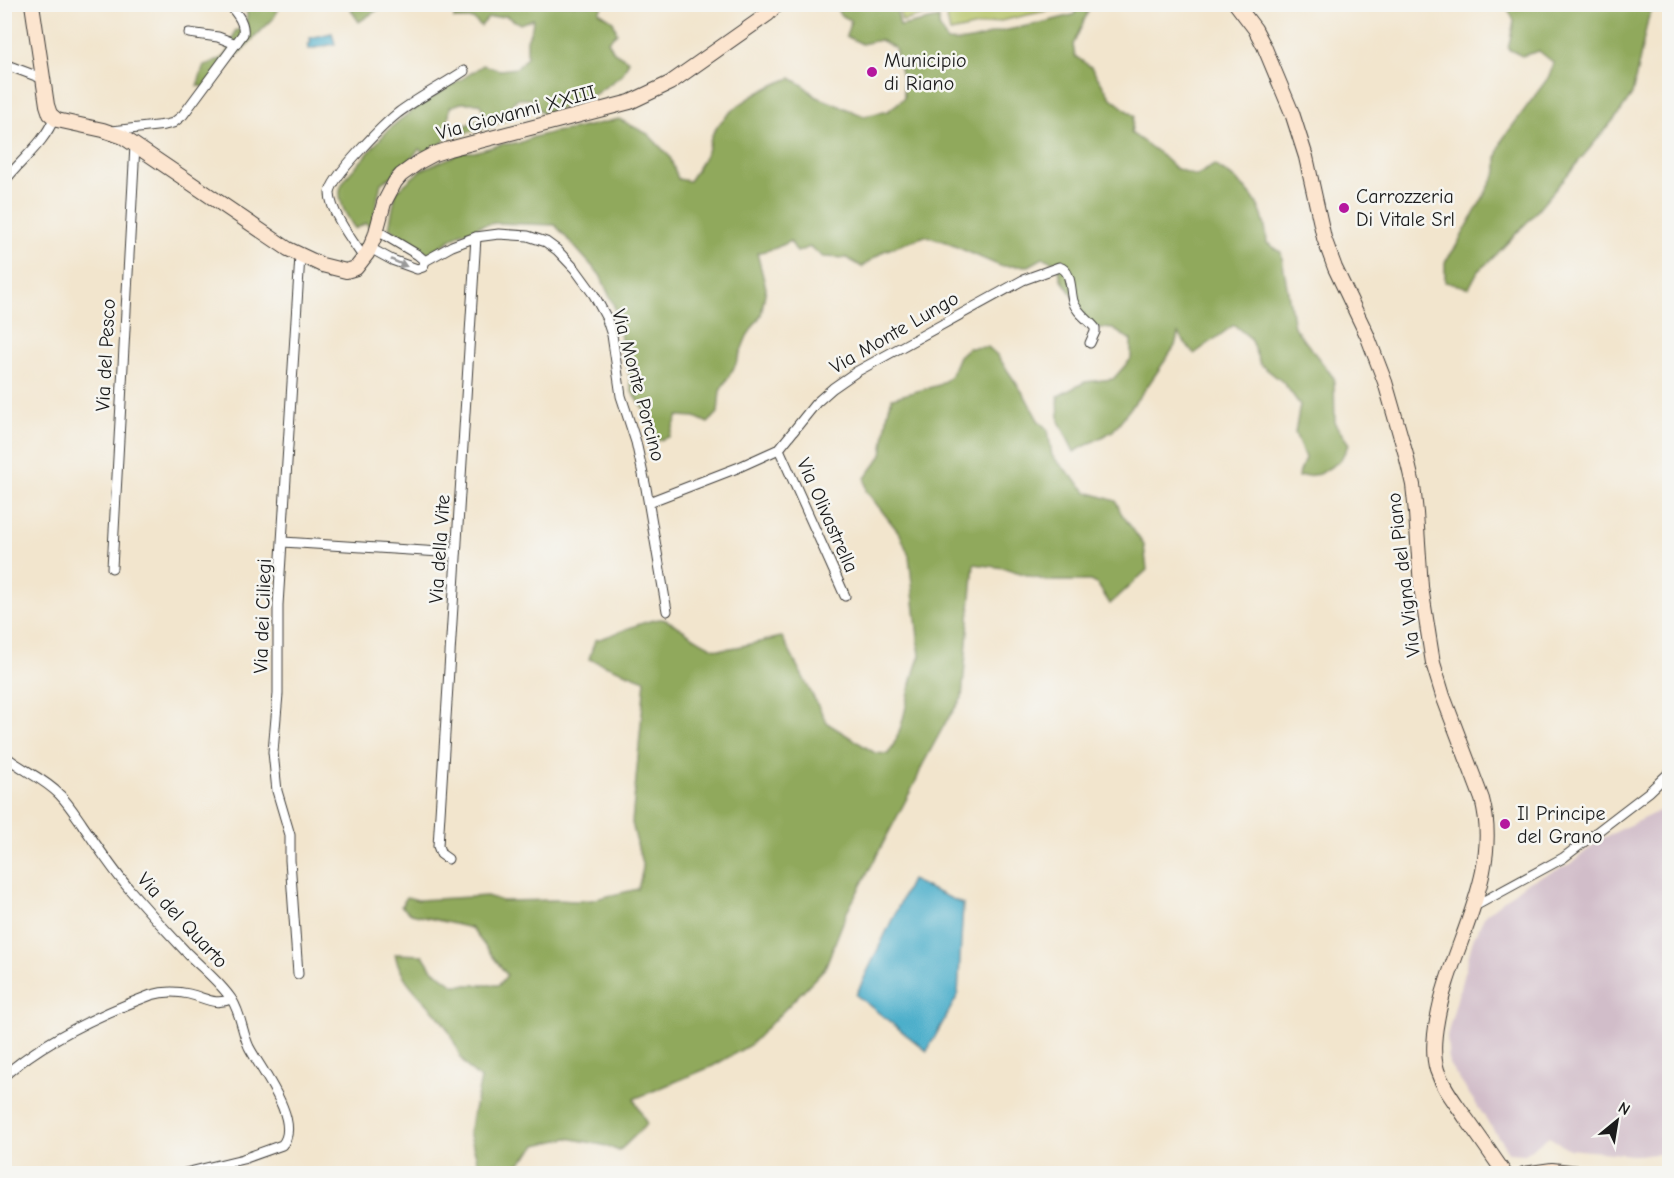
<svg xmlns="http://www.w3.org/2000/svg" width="1674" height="1178" font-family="'Comic Neue',sans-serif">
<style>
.industrial{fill:#d1bdc9}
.green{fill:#b5c366;stroke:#687041;stroke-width:1.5}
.forest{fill:#90a95b;stroke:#56623c;stroke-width:1.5}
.water{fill:#4baeca;stroke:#346573;stroke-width:1.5}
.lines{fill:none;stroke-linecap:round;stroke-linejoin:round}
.street-casing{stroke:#3c3a37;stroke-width:11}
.secondary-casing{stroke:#3c3a37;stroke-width:16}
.street{stroke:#fff;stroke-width:9}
.secondary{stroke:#fce5cf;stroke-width:14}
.oneway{fill:#999}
.poi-dot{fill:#b5179e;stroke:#f6f6f2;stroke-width:2}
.labels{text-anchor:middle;stroke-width:5;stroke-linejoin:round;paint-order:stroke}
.poi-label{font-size:20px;fill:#1c1c1c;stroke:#f6f6f2;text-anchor:start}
.street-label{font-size:20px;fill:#1c1c1c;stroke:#f6f6f2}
</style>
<rect width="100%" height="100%" fill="#f6f6f2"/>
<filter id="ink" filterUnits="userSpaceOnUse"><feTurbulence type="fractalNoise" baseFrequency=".0167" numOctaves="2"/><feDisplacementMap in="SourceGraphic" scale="12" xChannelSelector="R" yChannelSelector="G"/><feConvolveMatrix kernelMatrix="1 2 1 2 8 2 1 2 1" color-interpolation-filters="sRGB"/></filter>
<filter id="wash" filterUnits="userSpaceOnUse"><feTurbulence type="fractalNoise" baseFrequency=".008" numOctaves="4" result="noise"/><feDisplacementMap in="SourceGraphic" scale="24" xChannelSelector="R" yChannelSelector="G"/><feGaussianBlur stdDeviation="1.35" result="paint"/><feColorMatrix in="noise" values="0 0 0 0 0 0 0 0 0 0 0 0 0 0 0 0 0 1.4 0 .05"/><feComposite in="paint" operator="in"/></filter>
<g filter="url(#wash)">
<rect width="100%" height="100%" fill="#f2e5cd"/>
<path class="industrial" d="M1669,806v348l-37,1 -63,-6 -20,-12 -24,17 -16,-1 -60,-89 -2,-28 26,-96 12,-25 41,-32 45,-19 28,-24z"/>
<g class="green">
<path d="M898,5h38l1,7 -35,9z"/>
<path d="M1069,5v1l-119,26 -6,-27z"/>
</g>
<g class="forest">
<path d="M237,5h44l-8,14 -41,41 -9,14 -15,13 -11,-1 7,-21c23,-5 26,-12 31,-34l11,-4 1,-15z"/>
<path d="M352,5v-1l33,1 -26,17 -8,-12z"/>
<path d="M454,5h149l-4,7 14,9 4,12 -9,8 6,11 15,9 -7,14 -41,29 -39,9 -11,-14h-14l-8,8 6,9 -25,11 -30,7 -2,-6 29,-11 -8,-14h-18l-11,4 -2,18 -4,17 -19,11 -6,-4 -8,10 -15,9 -2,7 -13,8 -10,47 -5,-7 -11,6c-7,-11 -19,-28 -14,-43 4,-10 16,-20 23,-28 10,-12 20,-25 31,-34 27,-23 60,-39 88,-59l17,5 17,-2 10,-11v-17l5,-12 1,-9 -13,5 -14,-8 -18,2 -7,8 -8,-7h-19z"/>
<path d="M835,5h61l4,21 39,-8v8l8,15c11,1 22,0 32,-3 7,-2 12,-5 18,-6 26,-5 52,-10 78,-18v-9h16l-18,40 2,11 16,11 20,31 23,18 -3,17 27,19 17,16 21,8 18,-11c33,19 51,39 53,78l14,9 13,75 40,51 1,46 14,20 -9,17 -20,13 -22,3 7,-19 -10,-25 5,-28 -16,-22 -24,-19 -10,-26 -16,-13 -40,29 -16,-20 -3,12 -26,38 -36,47 -39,21 -15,-31 -1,-25 27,-14 28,-3 18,-20v-19l-18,-11 -30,-3 -5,-23 -17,-24 -4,-16 -14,-5 -14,8h-29l-57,-25 -18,-5 -41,15 -22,16 -15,-9 -24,-1 -13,-10 -13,5 -7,-11 -14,7 -19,5 9,35 -5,27 -14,21 -12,30 -15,25 -2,22 -10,10 -13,-6 -17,-1 -9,21 -15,5v-19l-22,-31 -4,-24 -6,-18 -3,-27 -5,-17 -14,-31 -45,-50 -60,-2 -16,3 -5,5 -13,2 -32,21 -40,-26 7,-36 25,-22 42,-18h11l29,-8 16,-1 15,-6 20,-5 21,-3 44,-10 29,15 22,23 8,22 11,2c6,-9 13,-18 17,-28 3,-6 4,-12 6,-18 14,-27 51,-47 79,-57l12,7 12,11 49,20 24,-5 16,-13 -1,-17 -8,-33 -15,-8 -18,4 -16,-8 5,-16 -11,-5z"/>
<path d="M1506,5h148l-6,14 -16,76 -11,16 -89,106 -41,43 -13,11 -9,17 -24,-6v-20l10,-14 42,-76v-15l5,-17 46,-62 6,-15 -15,-12 -17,5 -14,-7 6,-28z"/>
<path d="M988,347l9,8 28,41 13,24 10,10 4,26 35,36 29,9 5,12 23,32 3,25 -37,34 -12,-19 -8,-4h-43l-43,-13 -30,-4 -12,134 -15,22 -25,46 -5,13 -70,133 -22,56 -75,77 -37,21 -79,33 13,25 -28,27 -12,-5 -39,-8 -31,7 -17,18 -6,10h-33l-12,-41 12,-53c-24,-17 -20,-26 -33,-49 -16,-28 -46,-42 -53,-76l28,1 8,13 23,17h45l8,-10 -36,-47 -60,-14 -10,-8 6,-9 11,3 69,-4 15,5 56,-1 17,1 16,-1 47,-11 5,-21 -11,-45 13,-143 -56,-21 6,-19c20,-4 49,-21 66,-21 12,0 40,27 57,30 10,2 51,-10 64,-12l45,86 48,30 13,1c20,-29 18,-68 32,-98l-11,-100 -9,-22 -34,-43 -1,-13 17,-23 6,-44 4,-13 47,-13 11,-8 9,-21 9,-8z"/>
</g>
<g class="water">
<path d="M332,33l3,11 -26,5 -1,-5 3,-1 -1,-5z"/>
<path d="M911,880l52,24 -5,91 -31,56 -71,-56z"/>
</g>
</g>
<g filter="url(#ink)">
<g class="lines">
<defs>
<g id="street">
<path d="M189,33l29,4 18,7"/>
<path d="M4,64l40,15"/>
<path d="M112,131l53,-6 8,-2 10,-8 60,-81c2,-12 -7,-21 -14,-30"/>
<path d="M4,182c16,-22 40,-38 50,-64"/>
<path d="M376,230l42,25 7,6"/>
<path d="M370,248l22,12 25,9 6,-2 2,-6 27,-15 24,-9 23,-3 29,2 18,6 11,8 18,19 19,26 12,22 6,18 9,61 15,46 10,46 21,123"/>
<path d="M364,258c-10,-15 -34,-46 -34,-65 1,-16 54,-69 68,-80 20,-15 45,-28 66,-42"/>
<path d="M779,449l66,147"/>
<path d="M649,502l88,-34 42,-19 37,-46 17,-15 23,-16 167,-92 36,-13c13,3 11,23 14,34 3,11 15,18 22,27v4l-5,11"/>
<path d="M283,542l173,11"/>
<path d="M112,568l23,-423"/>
<path d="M4,755c17,15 40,23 56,40 8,8 15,19 22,29 15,22 30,45 48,66 19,22 38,43 58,64 15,15 32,28 44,46 9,14 10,32 17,47 10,20 54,75 33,98l-39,14 -62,15"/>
<path d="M448,859l-7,-5 -3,-8 38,-609"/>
<path d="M1473,907l90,-49 86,-66 21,-20"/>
<path d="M298,974l-8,-114v-25l-13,-44 -4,-39 5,-58v-89l22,-349"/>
<path d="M4,1076c40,-36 97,-62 147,-81 13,-4 25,-4 38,-1 17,4 26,12 42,5"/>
</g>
<g id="secondary">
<path d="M32,4l15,101 3,9 7,6 46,10 20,7 165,112 34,16 24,6 10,-3 11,-14 8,-18 9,-33 11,-21 6,-7 18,-13 15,-8 15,-5 181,-47 40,-19 98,-69 9,-10"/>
<path d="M1236,4l19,25 9,17 28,67 14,44 18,81 11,30 32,67 18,47 21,73 7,30 3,28 5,74 12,76 10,33 39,103c21,77 -33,148 -45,222 -3,16 -5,33 0,49 6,18 18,32 28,47 14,19 27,38 40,57"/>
<path d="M1524,1174l28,-4 36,4"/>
</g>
</defs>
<use href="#street" class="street-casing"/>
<use href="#secondary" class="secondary-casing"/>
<use href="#street" class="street"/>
<use href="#secondary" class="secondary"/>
</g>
<defs><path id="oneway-solid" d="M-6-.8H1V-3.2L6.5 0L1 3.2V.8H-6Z" transform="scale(1.5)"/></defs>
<use class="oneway" href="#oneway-solid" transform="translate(399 263) rotate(24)"/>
</g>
<g class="poi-dot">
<circle cx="872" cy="72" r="6"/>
<circle cx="1344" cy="208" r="6"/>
<circle cx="1505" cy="824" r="6"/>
</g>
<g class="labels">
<g class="poi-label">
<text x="884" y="67">Municipio<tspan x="884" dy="23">di Riano</tspan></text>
<text x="1356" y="203">Carrozzeria<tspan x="1356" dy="23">Di Vitale Srl</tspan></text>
<text x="1517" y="820">Il Principe<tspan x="1517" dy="23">del Grano</tspan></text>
</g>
<g class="street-label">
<text transform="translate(516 112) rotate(-15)" y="7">Via Giovanni XXIII</text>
<text transform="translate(894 332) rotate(-30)" y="7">Via Monte Lungo</text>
<text transform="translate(105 355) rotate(-87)" y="7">Via del Pesco</text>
<text transform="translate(639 385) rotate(75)" y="7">Via Monte Porcino</text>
<text transform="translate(828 515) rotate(66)" y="7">Via Olivastrella</text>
<text transform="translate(439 549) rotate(-86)" y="7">Via della Vite</text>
<text transform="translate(1403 575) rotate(-97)" y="7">Via Vigna del Piano</text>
<text transform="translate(262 616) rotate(-88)" y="7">Via dei Ciliegi</text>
<text transform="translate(183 920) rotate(47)" y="7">Via del Quarto</text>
</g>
</g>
<rect width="1674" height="1178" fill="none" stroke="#f6f6f2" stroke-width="24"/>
<g transform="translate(1617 1121) rotate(30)" stroke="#f6f6f2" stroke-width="4.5" paint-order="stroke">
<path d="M0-4.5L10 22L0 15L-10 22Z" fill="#1c1c1c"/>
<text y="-9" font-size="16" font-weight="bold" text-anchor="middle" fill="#1c1c1c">N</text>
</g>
</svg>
